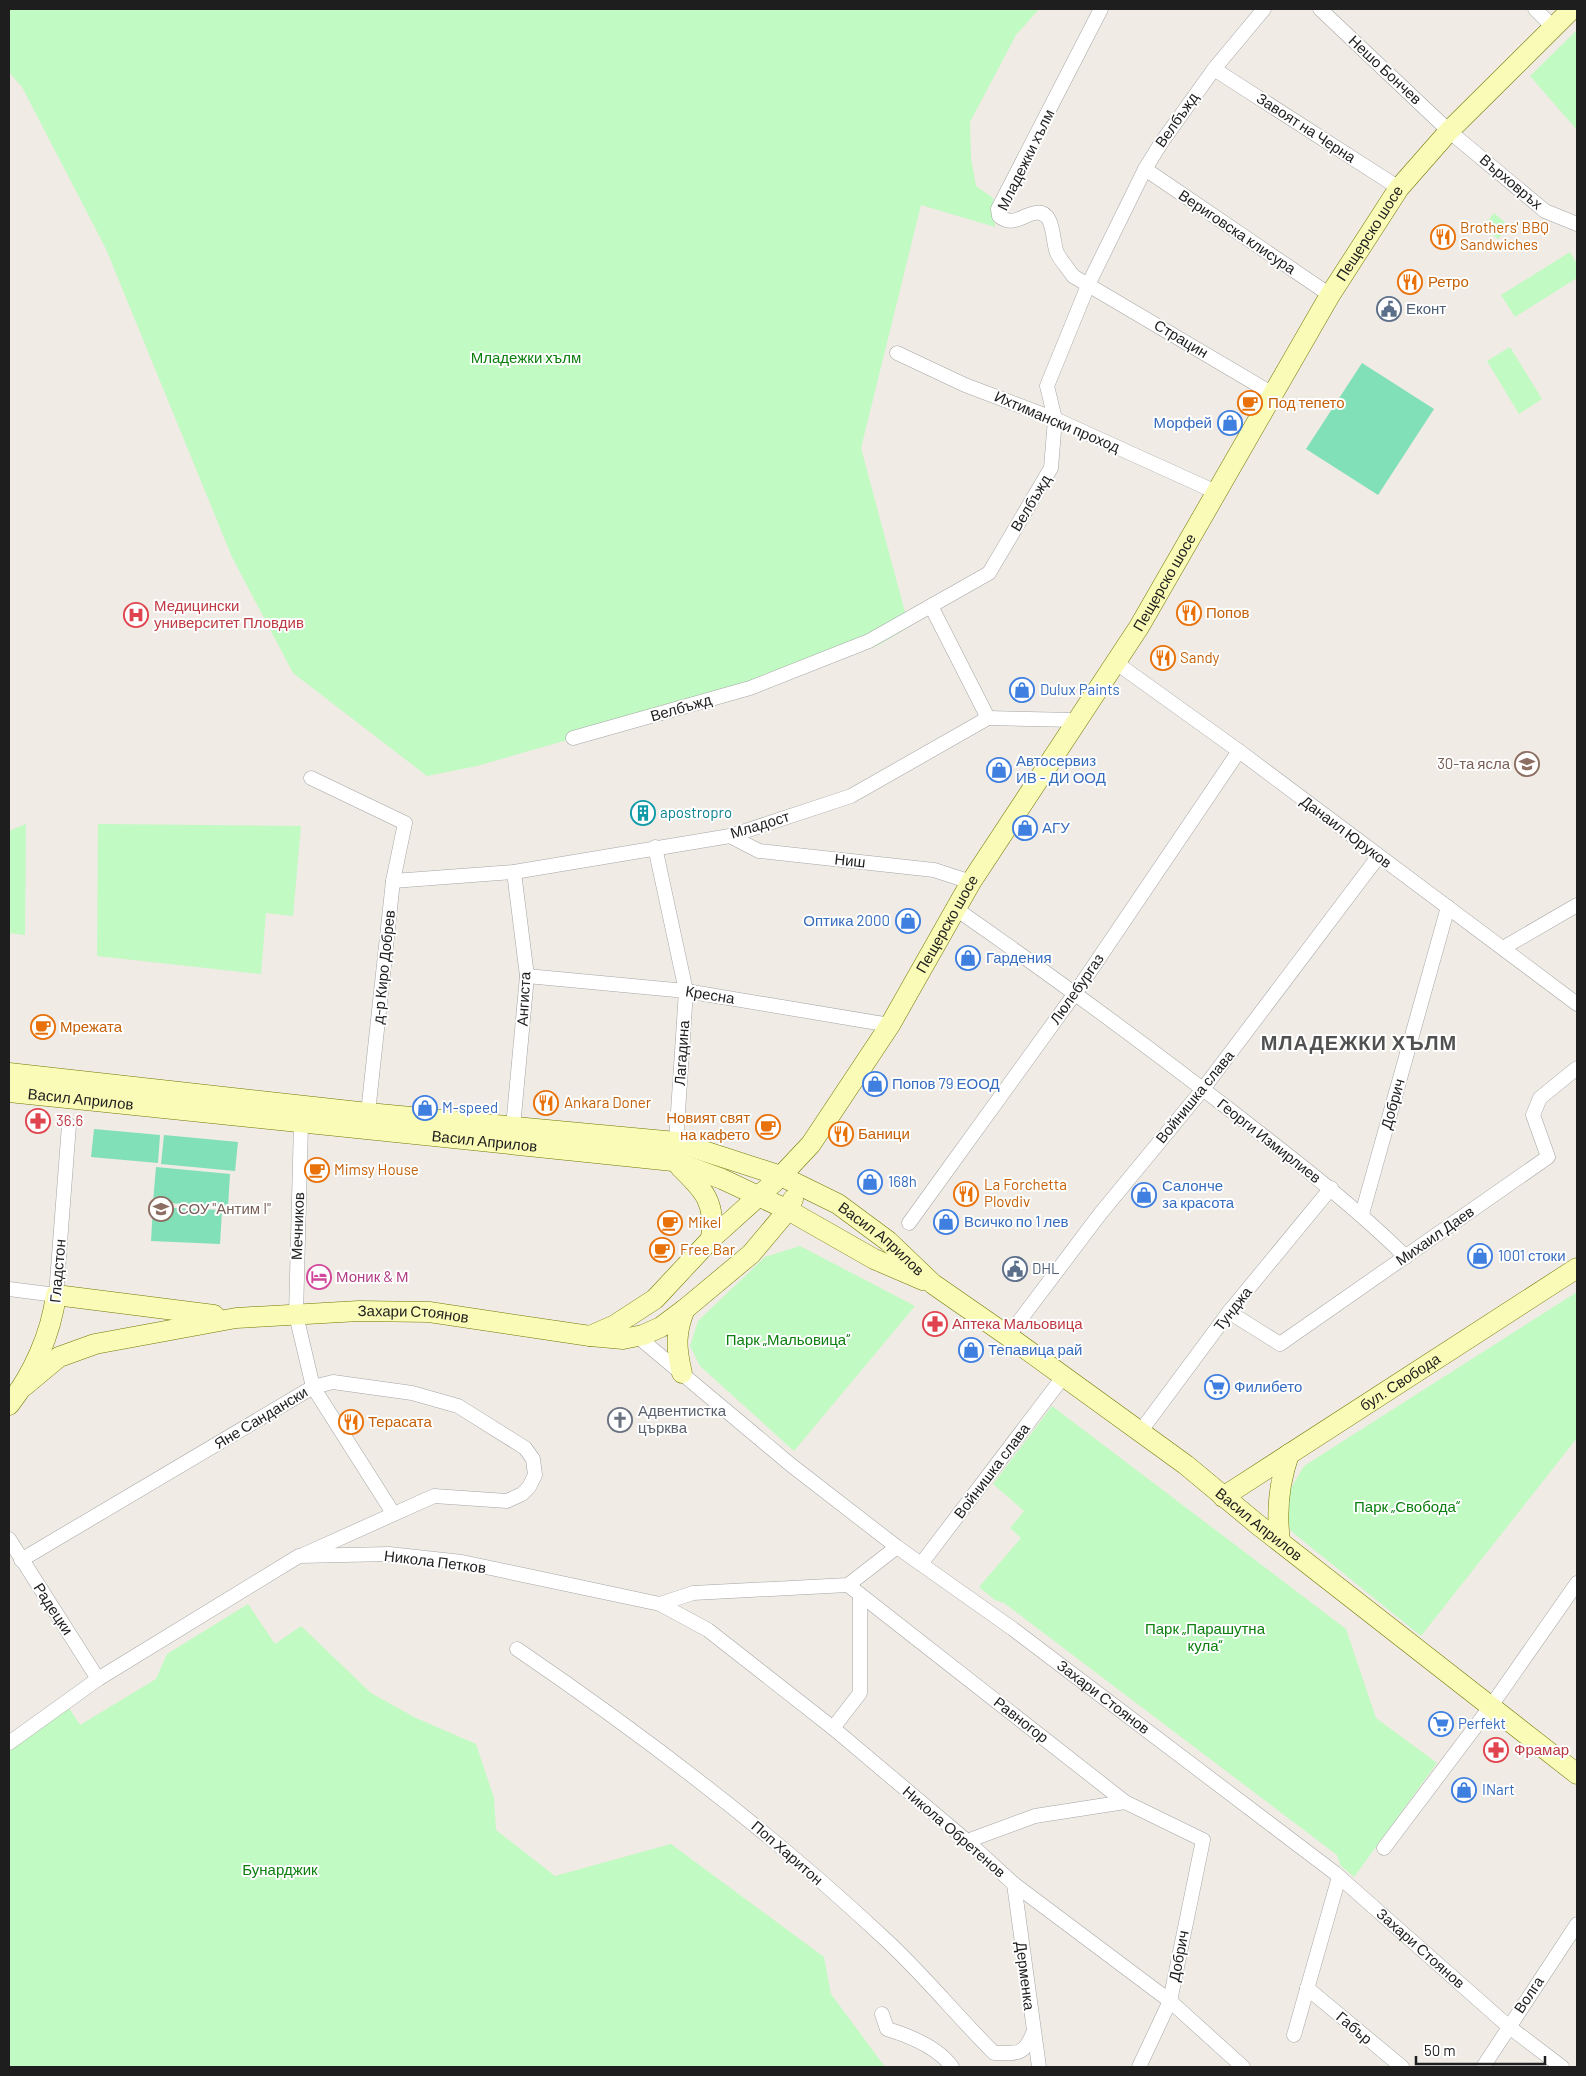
<svg xmlns="http://www.w3.org/2000/svg" width="1586" height="2076" font-family="Barlow,sans-serif">
<style>
.park{fill:#c1fac2}
.pitch{fill:#81e0b7}
.lines{fill:none;stroke-linecap:round;stroke-linejoin:round}
.street-casing{stroke:#a5a5a5;stroke-width:15}
.secondary-casing{stroke:#717803;stroke-width:21}
.street{stroke:#fff;stroke-width:14}
.secondary{stroke:#fafbb7;stroke-width:20}
.labels{text-anchor:middle;stroke-width:4;stroke-linejoin:round;paint-order:stroke}
.street-label{font-size:15px;fill:#1e1e1e;stroke:#fff}
.food-label{font-size:15px;fill:#c56008;stroke:#fff;text-anchor:start}
.service-label{font-size:15px;fill:#4e5e75;stroke:#fff;text-anchor:start}
.park-label{font-size:15px;fill:#0a7f0e;stroke:#fff}
.shop-label{font-size:15px;fill:#366cbe;stroke:#fff;text-anchor:start}
.health-label{font-size:15px;fill:#be3a42;stroke:#fff;text-anchor:start}
.education-label{font-size:15px;fill:#785e54;stroke:#fff;text-anchor:end}
.culture-label{font-size:15px;fill:#0d838f;stroke:#fff;text-anchor:start}
.hotel-label{font-size:15px;fill:#b23c85;stroke:#fff;text-anchor:start}
.worship-label{font-size:15px;fill:#5b616d;stroke:#fff;text-anchor:start}
.district-label{font-size:20px;font-weight:bold;letter-spacing:1px;fill:#515151;stroke:#fff}
</style>
<rect width="100%" height="100%" fill="#f0ebe4"/>
<g class="park">
<path d="M9,9h1030l-23,26 -46,87 1,36 5,28 17,12 2,29 -74,-22 -60,243 48,179 -32,19 -139,45 -261,75 -50,10 -134,-103 -61,-116 -126,-308 -84,-162 -13,-15z"/>
<path d="M1577,30v100l-47,-54z"/>
<path d="M1494,213l15,13 -11,13 -15,-12z"/>
<path d="M1570,252l7,12v14l-62,39 -14,-22z"/>
<path d="M1510,347l32,52 -23,15 -32,-53z"/>
<path d="M26,824l-1,111 -16,-2v-102z"/>
<path d="M98,824l203,2 -8,90 -27,-3 -5,61 -164,-18z"/>
<path d="M800,1246l115,60 -121,145 -94,-85 -10,-20 8,-25 67,-64z"/>
<path d="M1577,1292v146l-156,198 -130,-105c-12,-28 -1,-41 13,-65z"/>
<path d="M1052,1406l294,223 30,89 61,45 -83,114 -13,-11 -4,-11 -333,-252 -9,-3 -16,-13 42,-49 -11,-10 14,-17 -31,-27z"/>
<path d="M248,1604l27,40 26,-18 70,67 45,25 60,26 18,54 2,32 59,46 116,-32 153,113 7,37 54,73h-876v-317l60,-42 11,17 76,-46 11,-25z"/>
</g>
<g class="pitch">
<path d="M1362,363l72,46 -56,86 -72,-46z"/>
<path d="M94,1129l66,6 -2,28 -67,-6z"/>
<path d="M164,1135l74,7 -3,29 -74,-7z"/>
<path d="M156,1167l74,7 -2,33 -75,-5z"/>
<path d="M153,1207l69,3 -2,34 -69,-3z"/>
</g>
<g class="lines">
<defs>
<g id="street">
<path d="M1101,9l-103,200 1,7c14,11 21,0 36,-3 20,-4 17,29 22,40 4,8 11,15 16,23l200,118"/>
<path d="M1320,9l129,122 96,80 32,13"/>
<path d="M1535,9l18,18"/>
<path d="M1214,69l185,119"/>
<path d="M1145,169l185,126"/>
<path d="M897,353l68,32 90,34 161,73"/>
<path d="M931,606l57,112"/>
<path d="M1115,662l124,89 338,253"/>
<path d="M573,738l177,-50 119,-47 120,-68 62,-105 4,-49 -8,-33 42,-103 56,-114 16,-26 53,-74 50,-60"/>
<path d="M311,778l94,45 -12,58 -25,232"/>
<path d="M730,836l29,15 175,19 37,12"/>
<path d="M655,847l31,144 -10,151"/>
<path d="M393,881l121,-9 216,-36 121,-40 137,-78 88,2"/>
<path d="M956,909c95,66 187,134 278,204 59,46 118,91 172,144"/>
<path d="M1503,948l74,-43"/>
<path d="M527,976l159,15 204,34"/>
<path d="M301,1124l-5,191 17,72 80,126"/>
<path d="M513,1127l14,-151 -13,-104"/>
<path d="M1362,1214l86,-307"/>
<path d="M909,1223l167,-231 163,-241"/>
<path d="M9,1289l47,6 13,-170"/>
<path d="M1229,1312l51,32 268,-187 -15,-42 7,-17 37,-30"/>
<path id="s1" d="M637,1336l154,129 106,82 116,82 322,244 173,153 54,41"/>
<path d="M1008,1336l92,-122 103,-125 175,-232"/>
<path d="M1140,1432l89,-120 102,-124"/>
<path d="M9,1539l89,140"/>
<path d="M21,1560l292,-173 20,-5 79,11 46,13 67,42 8,11 2,16 -6,12 -7,7 -15,7 -73,-5 -129,58"/>
<path d="M921,1564l142,-187"/>
<path d="M848,1585l277,217 78,38 -33,161 -31,66"/>
<path d="M660,1604l48,26 125,98 134,113 47,43 156,117 73,66"/>
<path d="M517,1649c129,88 254,183 368,290 38,35 72,77 109,114 23,0 30,3 39,-20"/>
<path d="M833,1728l27,-35v-98"/>
<path d="M9,1743l89,-64 201,-123 90,-2 73,8 198,42 33,-11 155,-8 49,-38"/>
<path d="M967,1841l68,-25 90,-14"/>
<path d="M1384,1848l107,-142 86,-123"/>
<path d="M1014,1884l25,183"/>
<path d="M1307,1988l95,79"/>
<path d="M882,2014l5,15c23,7 51,18 65,38"/>
<path d="M1294,2035l45,-158"/>
<path d="M1483,2067l94,-143"/>
</g>
<g id="secondary">
<path id="s2" d="M9,1073l359,40 308,29 105,34 57,28 50,37 45,43 75,52 178,129 71,59 320,250"/>
<path id="s3" d="M9,1092l664,69 49,18 66,31 86,49 49,21"/>
<path d="M680,1167c25,24 36,36 31,72"/>
<path id="s4" d="M590,1336l25,-11 40,-26 56,-60 70,-63 30,-32 79,-119 81,-143 168,-255 191,-332 69,-107 50,-57 123,-122"/>
<path d="M682,1373c-6,-24 -7,-41 3,-64"/>
<path id="s5" d="M23,1387l36,-30 36,-13 141,-26 123,-7 70,1 161,24 33,3 20,-4 18,-8 24,-18 66,-55 37,-44 5,-11"/>
<path d="M9,1405c24,-31 42,-71 47,-110l158,20"/>
<path id="s6" d="M1223,1497l354,-229"/>
<path d="M1280,1541c-4,-30 -1,-58 9,-87"/>
</g>
</defs>
<use href="#street" class="street-casing"/>
<use href="#secondary" class="secondary-casing"/>
<use href="#street" class="street"/>
<use href="#secondary" class="secondary"/>
</g>
<defs>
<symbol id="restaurant-ring" viewBox="-11 -11 22 22"><circle r="9.5" fill="#fff" stroke="#e8710a" stroke-width="1.5"/><path d="M-5-6h1v4h1v-4h1v4h1v-4h1v5L-1.5 .5V6h-2V.5L-5-1ZM5-6V6H3V1.5H1.5Q1.5-4 5-6Z" fill="#e8710a"/></symbol>
<symbol id="civic-ring" viewBox="-11 -11 22 22"><circle r="9.5" fill="#fff" stroke="#5c6f8a" stroke-width="1.5"/><path d="M-.6-6.5H3V-4.5H.6V-3L4-1V1h2V6H-6V1h2V-1L-.6-3ZM-1.2 2.5V6h2.4V2.5Z" fill="#5c6f8a"/></symbol>
<symbol id="cafe-ring" viewBox="-11 -11 22 22"><circle r="9.5" fill="#fff" stroke="#e8710a" stroke-width="1.5"/><path d="M-5.5-4.5H6V0H3Q3 3.5 0 3.5H-2.5Q-5.5 3.5-5.5 0ZM3-3.2v2h1.7v-2ZM-6 4.5H4V6H-6Z" fill="#e8710a"/></symbol>
<symbol id="shop-ring" viewBox="-11 -11 22 22"><circle r="9.5" fill="#fff" stroke="#3f7fe0" stroke-width="1.5"/><path d="M-5-2.5h2.3a2.7 3.5 0 0 1 5.4 0H5L5.5 6h-11ZM-1.5-2.5h3a1.5 2.3 0 0 0-3 0Z" fill="#3f7fe0"/></symbol>
<symbol id="hospital-ring" viewBox="-11 -11 22 22"><circle r="9.5" fill="#fff" stroke="#e0444e" stroke-width="1.5"/><path d="M-5-5h3v3.5h4V-5h3V5h-3V1.5h-4V5h-3Z" fill="#e0444e"/></symbol>
<symbol id="school-ring" viewBox="-11 -11 22 22"><circle r="9.5" fill="#fff" stroke="#8d6e63" stroke-width="1.5"/><path d="M0-5L7-2L0 1L-7-2ZM-4 1L0 2.5L4 1V4Q0 6-4 4Z" fill="#8d6e63"/></symbol>
<symbol id="building-ring" viewBox="-11 -11 22 22"><circle r="9.5" fill="#fff" stroke="#0f9aa8" stroke-width="1.5"/><path d="M-4-6H4V6H1V3H-1V6H-4ZM-2.5-4.3h1.7v1.8h-1.7ZM.8-4.3h1.7v1.8H.8ZM-2.5-1h1.7V.8h-1.7ZM.8-1h1.7V.8H.8Z" fill="#0f9aa8"/></symbol>
<symbol id="pharmacy-ring" viewBox="-11 -11 22 22"><circle r="9.5" fill="#fff" stroke="#e0444e" stroke-width="1.5"/><path d="M-2-6h4v4h4v4h-4v4h-4v-4h-4v-4h4Z" fill="#e0444e"/></symbol>
<symbol id="hotel-ring" viewBox="-11 -11 22 22"><circle r="9.5" fill="#fff" stroke="#d1479c" stroke-width="1.5"/><path d="M-6-4.5h1.5V1H6V5H4.5V3h-9V5H-6ZM-4 0a1.8 1.8 0 1 1 3.6 0ZM.5 0V-2.5h3Q6-2.5 6 0Z" fill="#d1479c"/></symbol>
<symbol id="supermarket-ring" viewBox="-11 -11 22 22"><circle r="9.5" fill="#fff" stroke="#3f7fe0" stroke-width="1.5"/><path d="M-6-5.5h2.5l.6 2H6L4.5 2H-2.5L-4.4-4H-6ZM-1.5 3.2a1.3 1.3 0 1 0 .1 0ZM3 3.2a1.3 1.3 0 1 0 .1 0Z" fill="#3f7fe0"/></symbol>
<symbol id="church-ring" viewBox="-11 -11 22 22"><circle r="9.5" fill="#fff" stroke="#6b7280" stroke-width="1.5"/><path d="M-1.2-6h2.4v3.5h3.3v2.4h-3.3V6h-2.4V-.1h-3.3v-2.4h3.3Z" fill="#6b7280"/></symbol>
</defs>
<g fill-rule="evenodd">
<use href="#restaurant-ring" x="1429" y="223" width="28" height="28"/>
<use href="#restaurant-ring" x="1396" y="268" width="28" height="28"/>
<use href="#civic-ring" x="1375" y="295" width="28" height="28"/>
<use href="#cafe-ring" x="1236" y="389" width="28" height="28"/>
<use href="#shop-ring" x="1216" y="409" width="28" height="28"/>
<use href="#restaurant-ring" x="1175" y="599" width="28" height="28"/>
<use href="#hospital-ring" x="122" y="601" width="28" height="28"/>
<use href="#restaurant-ring" x="1149" y="644" width="28" height="28"/>
<use href="#shop-ring" x="1008" y="676" width="28" height="28"/>
<use href="#school-ring" x="1513" y="750" width="28" height="28"/>
<use href="#shop-ring" x="985" y="756" width="28" height="28"/>
<use href="#building-ring" x="629" y="799" width="28" height="28"/>
<use href="#shop-ring" x="1011" y="814" width="28" height="28"/>
<use href="#shop-ring" x="894" y="907" width="28" height="28"/>
<use href="#shop-ring" x="954" y="944" width="28" height="28"/>
<use href="#cafe-ring" x="29" y="1013" width="28" height="28"/>
<use href="#shop-ring" x="861" y="1070" width="28" height="28"/>
<use href="#restaurant-ring" x="532" y="1089" width="28" height="28"/>
<use href="#shop-ring" x="411" y="1094" width="28" height="28"/>
<use href="#pharmacy-ring" x="24" y="1107" width="28" height="28"/>
<use href="#cafe-ring" x="754" y="1113" width="28" height="28"/>
<use href="#restaurant-ring" x="827" y="1120" width="28" height="28"/>
<use href="#cafe-ring" x="303" y="1156" width="28" height="28"/>
<use href="#shop-ring" x="856" y="1168" width="28" height="28"/>
<use href="#restaurant-ring" x="952" y="1180" width="28" height="28"/>
<use href="#shop-ring" x="1130" y="1181" width="28" height="28"/>
<use href="#school-ring" x="147" y="1195" width="28" height="28"/>
<use href="#shop-ring" x="932" y="1208" width="28" height="28"/>
<use href="#cafe-ring" x="656" y="1209" width="28" height="28"/>
<use href="#cafe-ring" x="648" y="1236" width="28" height="28"/>
<use href="#shop-ring" x="1466" y="1242" width="28" height="28"/>
<use href="#civic-ring" x="1001" y="1255" width="28" height="28"/>
<use href="#hotel-ring" x="305" y="1263" width="28" height="28"/>
<use href="#pharmacy-ring" x="921" y="1310" width="28" height="28"/>
<use href="#shop-ring" x="957" y="1336" width="28" height="28"/>
<use href="#supermarket-ring" x="1203" y="1373" width="28" height="28"/>
<use href="#church-ring" x="606" y="1406" width="28" height="28"/>
<use href="#restaurant-ring" x="337" y="1408" width="28" height="28"/>
<use href="#supermarket-ring" x="1427" y="1710" width="28" height="28"/>
<use href="#pharmacy-ring" x="1482" y="1736" width="28" height="28"/>
<use href="#shop-ring" x="1450" y="1776" width="28" height="28"/>
</g>
<g class="labels">
<g class="street-label">
<text transform="translate(1385 70) rotate(43)" y="5">Нешо Бончев</text>
<text transform="translate(1177 120) rotate(-55)" y="5">Велбъжд</text>
<text transform="translate(1306 128) rotate(33)" y="5">Завоят на Черна</text>
<text transform="translate(1026 160) rotate(-64)" y="5">Младежки хълм</text>
<text transform="translate(1511 182) rotate(40)" y="5">Върховръх</text>
<text transform="translate(1237 232) rotate(34)" y="5">Вериговска клисура</text>
<text dy="5" stroke="none"><textPath href="#s4" startOffset="1364">Пещерско шосе</textPath></text>
<text transform="translate(1181 339) rotate(31)" y="5">Страцин</text>
<text transform="translate(1057 422) rotate(23)" y="5">Ихтимански проход</text>
<text transform="translate(1031 503) rotate(-59)" y="5">Велбъжд</text>
<text dy="5" stroke="none"><textPath href="#s4" startOffset="959">Пещерско шосе</textPath></text>
<text transform="translate(681 708) rotate(-16)" y="5">Велбъжд</text>
<text transform="translate(760 825) rotate(-17)" y="5">Младост</text>
<text transform="translate(1346 832) rotate(37)" y="5">Данаил Юруков</text>
<text transform="translate(850 861) rotate(6)" y="5">Ниш</text>
<text dy="5" stroke="none"><textPath href="#s4" startOffset="554">Пещерско шосе</textPath></text>
<text transform="translate(384 967) rotate(-84)" y="5">д-р Киро Добрев</text>
<text transform="translate(1077 989) rotate(-55)" y="5">Люлебургаз</text>
<text transform="translate(710 995) rotate(9)" y="5">Кресна</text>
<text transform="translate(524 999) rotate(-87)" y="5">Ангиста</text>
<text transform="translate(682 1053) rotate(-86)" y="5">Лагадина</text>
<text transform="translate(1195 1097) rotate(-51)" y="5">Войнишка слава</text>
<text dy="5" stroke="none"><textPath href="#s3" startOffset="72">Васил Априлов</textPath></text>
<text transform="translate(1393 1104) rotate(-74)" y="5">Добрич</text>
<text transform="translate(1269 1141) rotate(38)" y="5">Георги Измирлиев</text>
<text dy="5" stroke="none"><textPath href="#s3" startOffset="478">Васил Априлов</textPath></text>
<text transform="translate(298 1226) rotate(-88)" y="5">Мечников</text>
<text transform="translate(1435 1236) rotate(-35)" y="5">Михаил Даев</text>
<text dy="5" stroke="none"><textPath href="#s2" startOffset="900">Васил Априлов</textPath></text>
<text transform="translate(58 1271) rotate(-85)" y="5">Гладстон</text>
<text transform="translate(1233 1309) rotate(-52)" y="5">Тунджа</text>
<text dy="5" stroke="none"><textPath href="#s5" startOffset="406">Захари Стоянов</textPath></text>
<text dy="5" stroke="none"><textPath href="#s6" startOffset="211">бул. Свобода</textPath></text>
<text transform="translate(261 1418) rotate(-31)" y="5">Яне Сандански</text>
<text transform="translate(992 1471) rotate(-53)" y="5">Войнишка слава</text>
<text dy="5" stroke="none"><textPath href="#s2" startOffset="1374">Васил Априлов</textPath></text>
<text transform="translate(435 1562) rotate(7)" y="5">Никола Петков</text>
<text transform="translate(53 1609) rotate(57)" y="5">Радецки</text>
<text dy="5" stroke="none"><textPath href="#s1" startOffset="590">Захари Стоянов</textPath></text>
<text transform="translate(1021 1720) rotate(38)" y="5">Равногор</text>
<text transform="translate(954 1832) rotate(41)" y="5">Никола Обретенов</text>
<text transform="translate(787 1853) rotate(41)" y="5">Поп Харитон</text>
<text dy="5" stroke="none"><textPath href="#s1" startOffset="995">Захари Стоянов</textPath></text>
<text transform="translate(1179 1956) rotate(-79)" y="5">Добрич</text>
<text transform="translate(1025 1976) rotate(83)" y="5">Дерменка</text>
<text transform="translate(1529 1995) rotate(-56)" y="5">Волга</text>
<text transform="translate(1354 2028) rotate(40)" y="5">Габър</text>
</g>
<g class="food-label">
<text x="1460" y="233">Brothers' BBQ<tspan x="1460" dy="17">Sandwiches</tspan></text>
<text x="1428" y="287">Ретро</text>
<text x="1268" y="408">Под тепето</text>
<text x="1206" y="618">Попов</text>
<text x="1180" y="663">Sandy</text>
<text x="60" y="1032">Мрежата</text>
<text x="564" y="1108">Ankara Doner</text>
<text x="750" y="1123" text-anchor="end">Новият свят<tspan x="750" dy="17">на кафето</tspan></text>
<text x="858" y="1139">Баници</text>
<text x="334" y="1175">Mimsy House</text>
<text x="984" y="1190">La Forchetta<tspan x="984" dy="17">Plovdiv</tspan></text>
<text x="688" y="1228">Mikel</text>
<text x="680" y="1255">Free Bar</text>
<text x="368" y="1427">Терасата</text>
</g>
<g class="service-label">
<text x="1406" y="314">Еконт</text>
<text x="1032" y="1274">DHL</text>
</g>
<g class="park-label">
<text x="526" y="363">Младежки хълм</text>
<text x="788" y="1345">Парк „Мальовица“</text>
<text x="1407" y="1512">Парк „Свобода“</text>
<text x="1205" y="1634">Парк „Парашутна<tspan x="1205" dy="17">кула“</tspan></text>
<text x="280" y="1875">Бунарджик</text>
</g>
<g class="shop-label">
<text x="1212" y="428" text-anchor="end">Морфей</text>
<text x="1040" y="695">Dulux Paints</text>
<text x="1016" y="766">Автосервиз<tspan x="1016" dy="17">ИВ - ДИ ООД</tspan></text>
<text x="1042" y="833">АГУ</text>
<text x="890" y="926" text-anchor="end">Оптика 2000</text>
<text x="986" y="963">Гардения</text>
<text x="892" y="1089">Попов 79 ЕООД</text>
<text x="442" y="1113">M-speed</text>
<text x="888" y="1187">168h</text>
<text x="1162" y="1191">Салонче<tspan x="1162" dy="17">за красота</tspan></text>
<text x="964" y="1227">Всичко по 1 лев</text>
<text x="1498" y="1261">1001 стоки</text>
<text x="988" y="1355">Тепавица рай</text>
<text x="1234" y="1392">Филибето</text>
<text x="1458" y="1729">Perfekt</text>
<text x="1482" y="1795">INart</text>
</g>
<g class="health-label">
<text x="154" y="611">Медицински<tspan x="154" dy="17">университет Пловдив</tspan></text>
<text x="56" y="1126">36.6</text>
<text x="952" y="1329">Аптека Мальовица</text>
<text x="1514" y="1755">Фрамар</text>
</g>
<g class="education-label">
<text x="1510" y="769">30-та ясла</text>
<text x="178" y="1214" text-anchor="start">СОУ "Антим I"</text>
</g>
<g class="culture-label">
<text x="660" y="818">apostropro</text>
</g>
<g class="hotel-label">
<text x="336" y="1282">Моник &amp; М</text>
</g>
<g class="worship-label">
<text x="638" y="1416">Адвентистка<tspan x="638" dy="17">църква</tspan></text>
</g>
<g class="district-label">
<text x="1359" y="1050">МЛАДЕЖКИ ХЪЛМ</text>
</g>
</g>
<rect width="1586" height="2076" fill="none" stroke="#1e1e1e" stroke-width="20"/>
<path d="M1416 2056v8h129v-8" fill="none" stroke="#1e1e1e" stroke-width="2.5"/>
<text x="1424" y="2056" font-size="15" fill="#1e1e1e" stroke="#ffffff" stroke-width="4" paint-order="stroke">50 m</text>
</svg>
